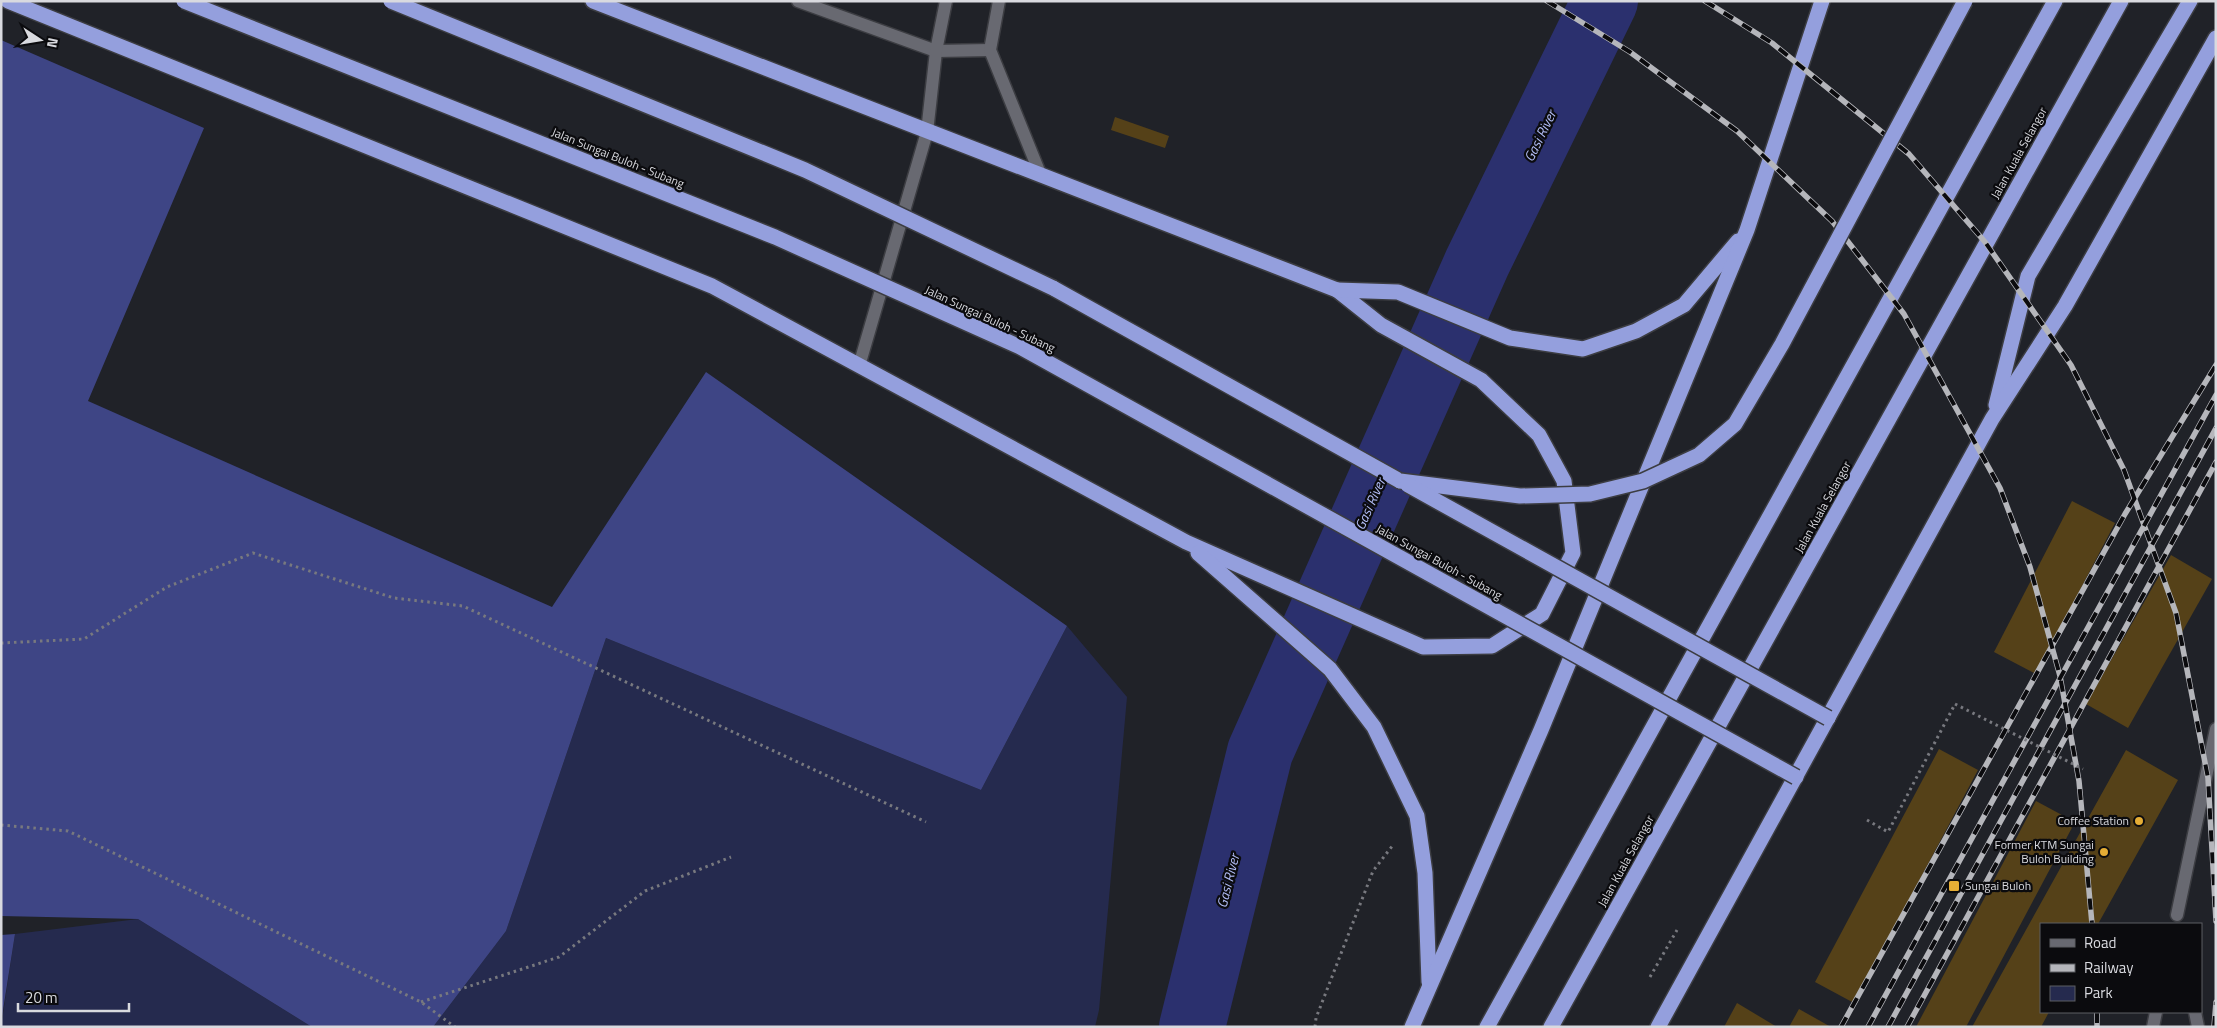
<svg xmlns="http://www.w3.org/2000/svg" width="2217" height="1028" font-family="'Titillium Web',sans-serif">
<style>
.green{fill:#252a4e}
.forest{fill:#3e4585}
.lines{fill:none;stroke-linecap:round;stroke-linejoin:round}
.river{stroke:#2b306e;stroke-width:66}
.building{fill:#554118}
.lane-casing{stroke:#3c3d42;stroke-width:15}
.street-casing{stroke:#3c3d42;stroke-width:15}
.highway-casing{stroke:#3c3d42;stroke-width:18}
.path{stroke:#78797f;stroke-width:3;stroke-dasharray:2.5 4;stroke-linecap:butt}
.lane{stroke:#686971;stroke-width:12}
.street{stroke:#686971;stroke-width:12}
.highway{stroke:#949fdd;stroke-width:15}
.rail-casing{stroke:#b5b6bb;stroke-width:5.5}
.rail{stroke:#0b0b0e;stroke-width:4;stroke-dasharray:11;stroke-linecap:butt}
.highway-bridge-casing{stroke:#3c3d42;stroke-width:18;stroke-linecap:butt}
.path-bridge{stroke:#78797f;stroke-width:3;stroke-dasharray:2.5 4;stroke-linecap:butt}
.highway-bridge{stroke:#949fdd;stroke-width:15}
.poi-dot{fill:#e5ad35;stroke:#0b0b0e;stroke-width:2}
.labels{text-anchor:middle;stroke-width:4.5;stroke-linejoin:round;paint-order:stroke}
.street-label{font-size:12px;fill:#d9dadf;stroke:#0b0b0e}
.poi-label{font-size:12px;fill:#d9dadf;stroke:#0b0b0e;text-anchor:end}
.water-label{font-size:14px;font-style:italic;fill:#b2bdf6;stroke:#0b0b0e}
</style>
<rect width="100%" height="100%" fill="#202228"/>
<g class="green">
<path d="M1067,626l60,71 -28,313 -4,17h-662l73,-96 100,-293 375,152z"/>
<path d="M138,919l174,108h-311l14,-93z"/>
</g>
<g class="forest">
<path d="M1,40l203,88 -116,273 464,206 154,-235 361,254 -86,164 -375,-152 -100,293 -73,96h-121l-174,-108 -137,-3z"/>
<path d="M15,934l-14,89v-88z"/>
</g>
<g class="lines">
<path class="river" d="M1192,1027l68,-275 217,-489 128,-262"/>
</g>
<g class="building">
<path d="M1115,117l54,19 -4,12 -54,-18z"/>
<path d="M2072,501l43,22 -79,151 -42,-22z"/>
<path d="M2171,555l41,24 -84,149 -42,-24z"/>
<path d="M1939,749l39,21 -124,233 -39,-21z"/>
<path d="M2126,750l52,30 -80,144h-57v88h8l-8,15h-69z"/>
<path d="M2036,801l39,21 -109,205h-50z"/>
<path d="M1737,1003l40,24h-53z"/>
<path d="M1799,1009l32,18h-42z"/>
</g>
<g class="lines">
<defs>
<g id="lane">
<path d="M798,1l138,50 54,-1"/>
<path d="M999,1l-9,49 51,126"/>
<path d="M859,366l68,-234 9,-81 10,-50"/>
<path d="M2195,1012l3,15"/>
<path d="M2153,1027l3,-15"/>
</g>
<path id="street" d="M2177,915l39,-186"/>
<g id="highway">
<path d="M8,1l704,285 474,256 237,105 69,-1 50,-32 31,-61 -9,-72 -25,-46 -58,-55 -100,-55 -44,-35 -744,-289"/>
<path d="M1053,288l347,193"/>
<path d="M1337,290l61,2 112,46 73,11 53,-18 48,-26 54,-64"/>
<path d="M1996,405l32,-129 162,-275"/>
<path d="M1198,553l132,116 44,58 43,89 8,57 4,109"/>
<path d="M1412,1027l129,-297 206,-500 75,-229"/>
<path d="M1487,1027l568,-1026"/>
<path d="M1551,1027l570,-1026"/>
<path d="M1658,1027l334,-608 73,-113 151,-268"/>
</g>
</defs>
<use href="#lane" class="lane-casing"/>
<use href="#street" class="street-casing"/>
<use href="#highway" class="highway-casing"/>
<g class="path">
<path d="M1,643l83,-4 83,-52 86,-34 141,45 69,8 463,216"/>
<path d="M1867,820l21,12 67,-128"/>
<path d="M1,825l67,6 353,171 34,25"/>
<path d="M1650,977l27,-47"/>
<path d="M421,1002l138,-45 86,-66 86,-34"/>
<path d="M1315,1027l1,-9 57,-147 20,-26"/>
</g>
<use href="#lane" class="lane"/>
<use href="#street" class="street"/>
<use href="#highway" class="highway"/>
<defs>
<g id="rail">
<path d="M1547,1l83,51 107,79 95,90 72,93 96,174 30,79 30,109 19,105 13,143"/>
<path d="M1705,1l67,42 137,111 76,88 86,123 53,105 52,143 32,165 8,143"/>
<path d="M2097,1012v15"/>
<path d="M1841,1027l284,-513 91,-149"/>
<path d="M1868,1027l348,-632"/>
<path d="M1888,1027l328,-599"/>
<path d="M1907,1027l309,-565"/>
<path d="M2214,1027l2,-25"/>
</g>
</defs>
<use href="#rail" class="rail-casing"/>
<use href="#rail" class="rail"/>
<defs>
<g id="highway-bridge">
<path d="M184,1l591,236 245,110 776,430"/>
<path d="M391,1l414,169 248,118"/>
<path d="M1400,481l120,15 70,-2 53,-13 56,-26 36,-31 47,-80 183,-343"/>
<path d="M1408,485l420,233"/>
</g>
</defs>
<use href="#highway-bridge" class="highway-bridge-casing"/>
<path class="path-bridge" d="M1955,704l128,65"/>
<use href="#highway-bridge" class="highway-bridge"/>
</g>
<g class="poi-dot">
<circle cx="2139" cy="821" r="5"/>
<circle cx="2104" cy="852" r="5"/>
<rect x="1948" y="880" width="12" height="12" rx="2.5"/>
</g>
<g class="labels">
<g class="street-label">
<text transform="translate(2019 153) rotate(-61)" y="4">Jalan Kuala Selangor</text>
<text transform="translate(618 158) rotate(22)" y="4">Jalan Sungai Buloh - Subang</text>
<text transform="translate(990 319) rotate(25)" y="4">Jalan Sungai Buloh - Subang</text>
<text transform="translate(1823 507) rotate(-61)" y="4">Jalan Kuala Selangor</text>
<text transform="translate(1439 562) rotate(29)" y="4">Jalan Sungai Buloh - Subang</text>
<text transform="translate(1626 861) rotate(-61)" y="4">Jalan Kuala Selangor</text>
</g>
<g class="poi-label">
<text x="2129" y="825">Coffee Station</text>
<text x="2094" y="849">Former KTM Sungai<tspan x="2094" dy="14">Buloh Building</tspan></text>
<text x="1965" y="890" text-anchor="start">Sungai Buloh</text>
</g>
<g class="water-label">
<text transform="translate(1540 136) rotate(-64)" y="5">Gasi River</text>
<text transform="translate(1370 504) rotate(-66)" y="5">Gasi River</text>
<text transform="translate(1228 881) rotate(-76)" y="5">Gasi River</text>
</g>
</g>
<rect width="2217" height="1028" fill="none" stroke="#d9dadf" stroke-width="5"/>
<rect x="2040" y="923" width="162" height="90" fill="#0b0b0e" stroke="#5d5e62"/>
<rect x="2050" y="939" width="25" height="8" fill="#686971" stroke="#5d5e62"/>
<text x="2084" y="948" font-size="15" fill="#d9dadf">Road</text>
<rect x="2050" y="964" width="25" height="8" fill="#b5b6bb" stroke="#5d5e62"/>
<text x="2084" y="973" font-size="15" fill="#d9dadf">Railway</text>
<rect x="2050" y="986" width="25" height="15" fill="#252a4e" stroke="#5d5e62"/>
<text x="2084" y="998" font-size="15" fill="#d9dadf">Park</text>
<g transform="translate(40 40) rotate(102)" stroke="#0b0b0e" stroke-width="4" paint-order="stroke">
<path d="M0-4L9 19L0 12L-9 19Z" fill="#d9dadf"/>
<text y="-8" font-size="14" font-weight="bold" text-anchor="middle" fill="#d9dadf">N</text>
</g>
<path d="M18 1003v8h111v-8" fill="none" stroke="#d9dadf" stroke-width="2.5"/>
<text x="25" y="1003" font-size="15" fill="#d9dadf" stroke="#0b0b0e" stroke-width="4" paint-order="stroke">20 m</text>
</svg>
